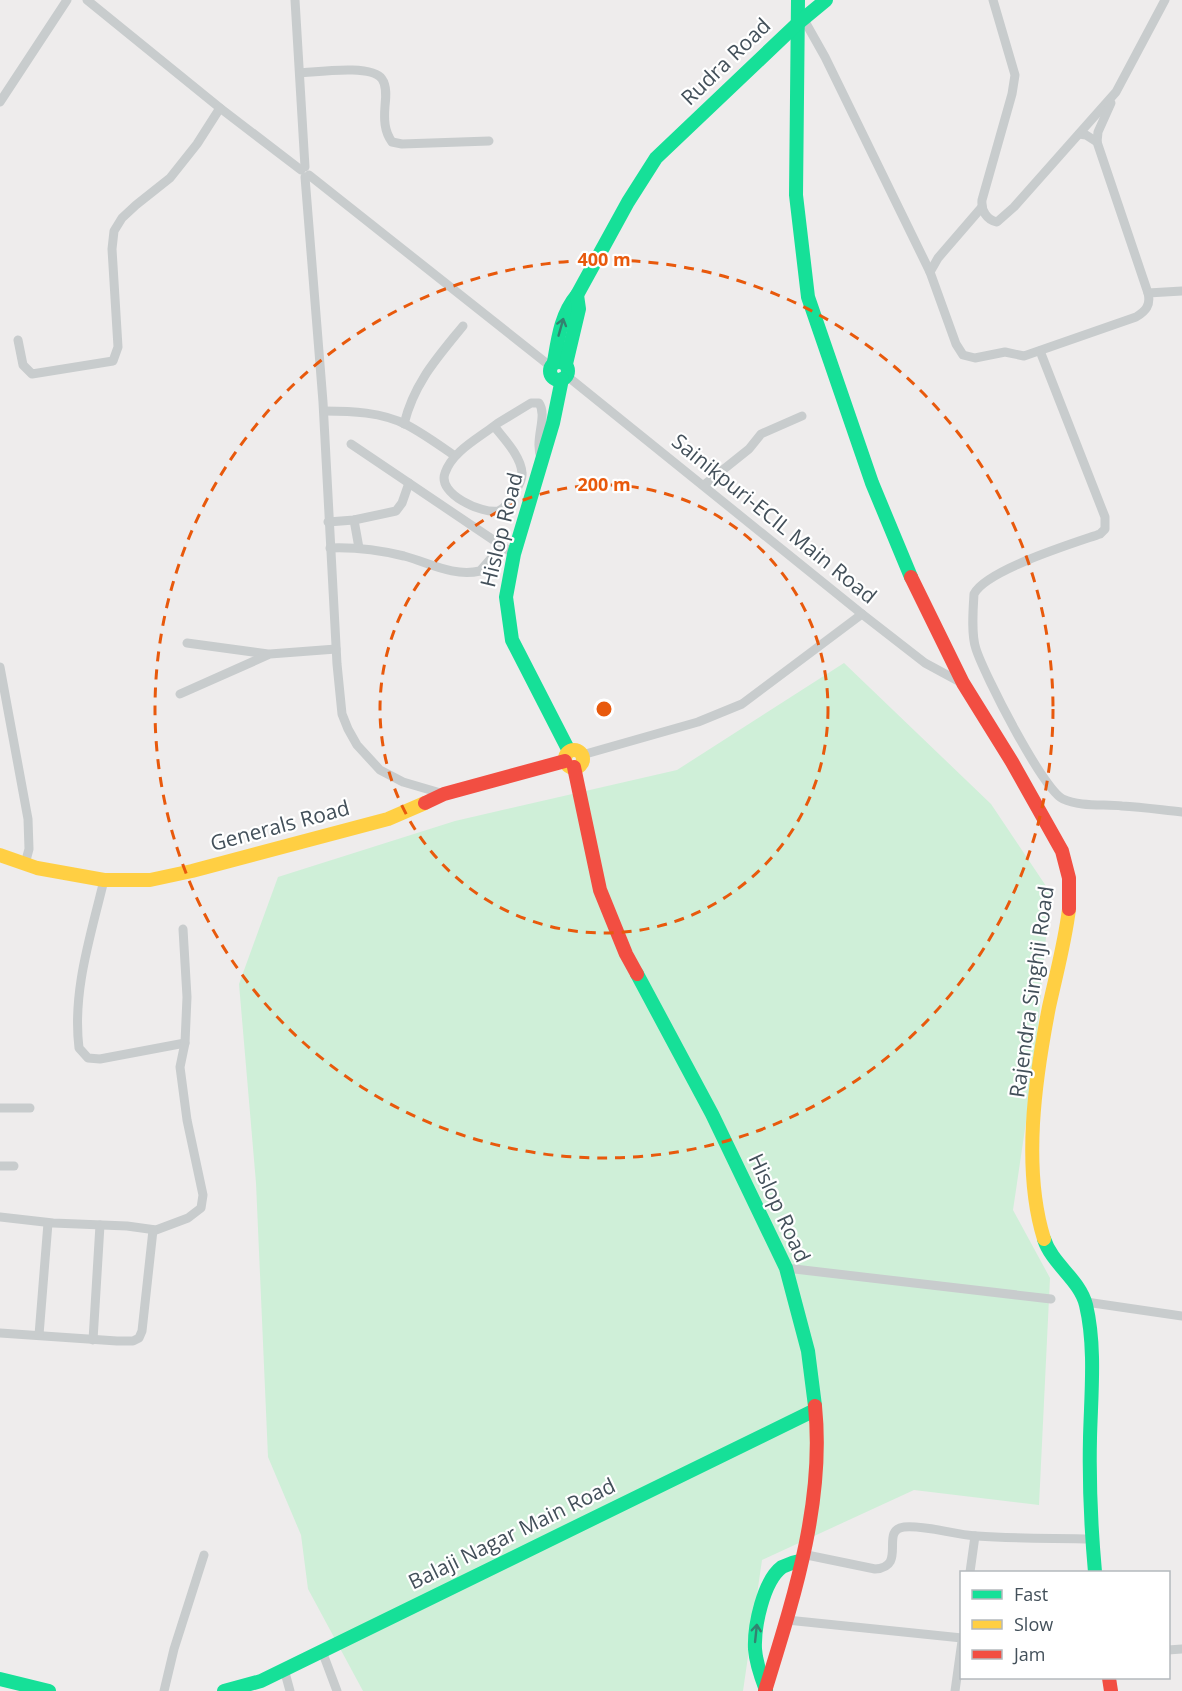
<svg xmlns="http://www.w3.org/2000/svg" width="1182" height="1691" font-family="'Open Sans',sans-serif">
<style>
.green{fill:#cfefd8}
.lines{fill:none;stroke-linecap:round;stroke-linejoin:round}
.street{stroke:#c8cccd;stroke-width:9}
.fast{stroke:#16e098;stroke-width:14}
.slow{stroke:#ffcf43;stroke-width:14}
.jam{stroke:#f24e42;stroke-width:14}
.oneway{stroke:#338270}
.ring{fill:none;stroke:#e8590c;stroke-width:3;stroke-dasharray:10 8}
.labels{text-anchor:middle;stroke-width:4.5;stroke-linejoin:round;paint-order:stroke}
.street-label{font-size:21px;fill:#43505a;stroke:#fff}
.centre{fill:#e8590c;stroke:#fff;stroke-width:3}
.ring-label{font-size:18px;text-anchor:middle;font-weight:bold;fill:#e8590c;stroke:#fff;stroke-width:4.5;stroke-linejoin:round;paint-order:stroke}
</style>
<rect width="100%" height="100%" fill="#eeecec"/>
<path class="green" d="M844,663l147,141 59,88 -15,169 -22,149 37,68 -11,227 -125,-15 -152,70 -19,131h-380l-55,-102 -7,-54 -33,-78 -12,-274 -17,-199 39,-107 177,-56 222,-51z"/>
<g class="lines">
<g class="street">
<path d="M87,0l133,108 81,62"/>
<path d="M295,0l10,167"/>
<path d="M993,0l22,75 -3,19 -30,106c-1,11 5,20 15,22l17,-15 102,-115 49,-92"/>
<path d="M803,18l22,39 105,215 26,72 7,11 12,3 30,-6 19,4 112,-39c10,-6 15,-12 12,-24l-51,-151 -11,-7 -7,-1"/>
<path d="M300,73c18,-1 72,-9 82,6 5,7 4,18 3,27 -1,13 -1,25 7,36l10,2 87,-3"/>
<path d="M0,102l67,-102"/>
<path d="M1097,142l1,-10 13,-29"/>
<path d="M309,175l241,191"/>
<path d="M305,177l18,225 14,262 5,50 6,15 9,16 23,25 23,12 41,12"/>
<path d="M930,272l8,-14 44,-51"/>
<path d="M1148,293l34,-2"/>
<path d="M18,340l5,25 9,9 81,-13 5,-14 -6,-98 2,-18 8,-13 14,-13 34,-27 27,-34 23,-36"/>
<path d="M1040,351l65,166v12l-5,5c-26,9 -114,36 -126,60 -1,16 -3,41 2,55 8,25 67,141 87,150 17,8 41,5 59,7 20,1 40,4 60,6"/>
<path d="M567,376l295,238 63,49 37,20"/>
<path d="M324,411c27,0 58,1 83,14 17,9 32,20 48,31"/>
<path d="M404,424c10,-41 33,-66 59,-98"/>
<path d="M494,426c10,13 27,30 28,47 1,7 -5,15 -8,21 -4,6 -9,15 -16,17 -16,3 -61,-17 -53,-38 7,-21 32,-34 49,-47l4,-3 33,-20h8c9,13 -5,36 2,55"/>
<path d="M351,444l163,110"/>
<path d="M704,485l45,-36 12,-15 41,-18"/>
<path d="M354,520l5,28"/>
<path d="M328,522l26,-2 42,-9 6,-8 7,-20"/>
<path d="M330,548c25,-1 49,2 74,8 26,7 49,21 76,15l22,-25"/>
<path d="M187,643l81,11"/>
<path d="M0,667l28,152 1,30 -4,15"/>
<path d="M180,694l90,-40 66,-5"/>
<path d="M582,755l116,-33 44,-18 120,-90"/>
<path d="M104,880c-13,55 -32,111 -25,168l9,10 12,1 85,-16"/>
<path d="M0,1108h30"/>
<path d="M0,1166h14"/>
<path d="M0,1217l53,6 74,3 29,4 32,-12 13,-10 2,-13 -16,-75 -7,-53 5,-24 2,-46 -4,-68"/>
<path d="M786,1268l265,31"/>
<path d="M1086,1302l96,14"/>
<path d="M0,1333l117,8h16l6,-3 3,-7 11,-101"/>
<path d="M39,1335l9,-112"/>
<path d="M93,1340l7,-115"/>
<path d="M802,1554l73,15c33,-2 4,-39 29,-42 24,-2 49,8 73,9 38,3 77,2 115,3"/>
<path d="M970,1572l5,-36"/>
<path d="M787,1620l175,18"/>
<path d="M1168,1650l14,-1"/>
<path d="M322,1651l15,40"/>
<path d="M284,1669l6,22"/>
<path d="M164,1691l10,-42 30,-94"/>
<path d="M955,1691l7,-50"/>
</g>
<g class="fast">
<path d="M798,0l-2,195 12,102 64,186 39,94"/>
<circle cx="559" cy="371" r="9"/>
<path d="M554,362c4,-24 7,-48 23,-67l51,-93 28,-44 141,-134 29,-24"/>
<path d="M566,364l13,-55 -2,-14"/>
<path d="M562,379l-9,44 -39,131 -8,43 6,43 57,111"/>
<path d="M637,974l75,140 74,154 22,83 7,55"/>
<path d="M1044,1239c8,25 36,41 42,66 10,42 5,90 4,133 -1,45 1,90 5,134"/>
<path d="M0,1679l49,12"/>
<path d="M766,1690c-5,-13 -10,-27 -11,-41 -1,-22 8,-68 27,-82 6,-3 12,-5 18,-6"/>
<path d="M224,1691l37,-10 554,-271"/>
</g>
<g class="slow">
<circle cx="574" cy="759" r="9"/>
<path d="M0,855l37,13 67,12h46l42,-9 196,-52 37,-16"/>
<path d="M1044,1239c-22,-71 -9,-160 5,-232 7,-32 16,-65 20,-98"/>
</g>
<g class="jam">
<path d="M911,577l52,106 49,79 50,89 7,27v31"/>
<path d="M574,767l26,123 26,64 11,20"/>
<path d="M425,803l19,-9 121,-33"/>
<path d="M1109,1678l2,13"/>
<path d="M765,1691c28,-91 60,-188 50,-285"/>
</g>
</g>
<defs><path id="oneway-shaft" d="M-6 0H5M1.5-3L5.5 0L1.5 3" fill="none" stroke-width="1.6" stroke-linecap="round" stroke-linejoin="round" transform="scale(1.5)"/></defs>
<g class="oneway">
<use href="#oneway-shaft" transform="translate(561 327) rotate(-74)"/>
<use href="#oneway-shaft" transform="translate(756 1633) rotate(-84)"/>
</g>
<g class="ring">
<circle cx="604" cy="709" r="224"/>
<circle cx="604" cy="709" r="449"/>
</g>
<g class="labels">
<g class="street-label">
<text transform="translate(726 62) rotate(-44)" y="7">Rudra Road</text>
<text transform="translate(774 519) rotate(39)" y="7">Sainikpuri-ECIL Main Road</text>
<text transform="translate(502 530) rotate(-76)" y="7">Hislop Road</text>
<text transform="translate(280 826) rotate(-15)" y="7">Generals Road</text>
<text transform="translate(1032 992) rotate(-82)" y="7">Rajendra Singhji Road</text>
<text transform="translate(779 1208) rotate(65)" y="7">Hislop Road</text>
<text transform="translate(512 1534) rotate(-26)" y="7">Balaji Nagar Main Road</text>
</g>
</g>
<circle cx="604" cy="709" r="9" class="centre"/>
<g class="ring-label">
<text x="604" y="266">400 m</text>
<text x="604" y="491">200 m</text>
</g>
<rect x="960" y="1571" width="210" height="108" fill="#ffffff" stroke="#b4b9bd" stroke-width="1.5"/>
<rect x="972" y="1590" width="30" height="9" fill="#16e098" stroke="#b4b9bd" stroke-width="1.5"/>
<text x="1014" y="1601" font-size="18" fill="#43505a">Fast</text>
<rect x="972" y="1620" width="30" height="9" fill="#ffcf43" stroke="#b4b9bd" stroke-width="1.5"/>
<text x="1014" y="1631" font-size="18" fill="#43505a">Slow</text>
<rect x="972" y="1650" width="30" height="9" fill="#f24e42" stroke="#b4b9bd" stroke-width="1.5"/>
<text x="1014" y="1661" font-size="18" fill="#43505a">Jam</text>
</svg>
